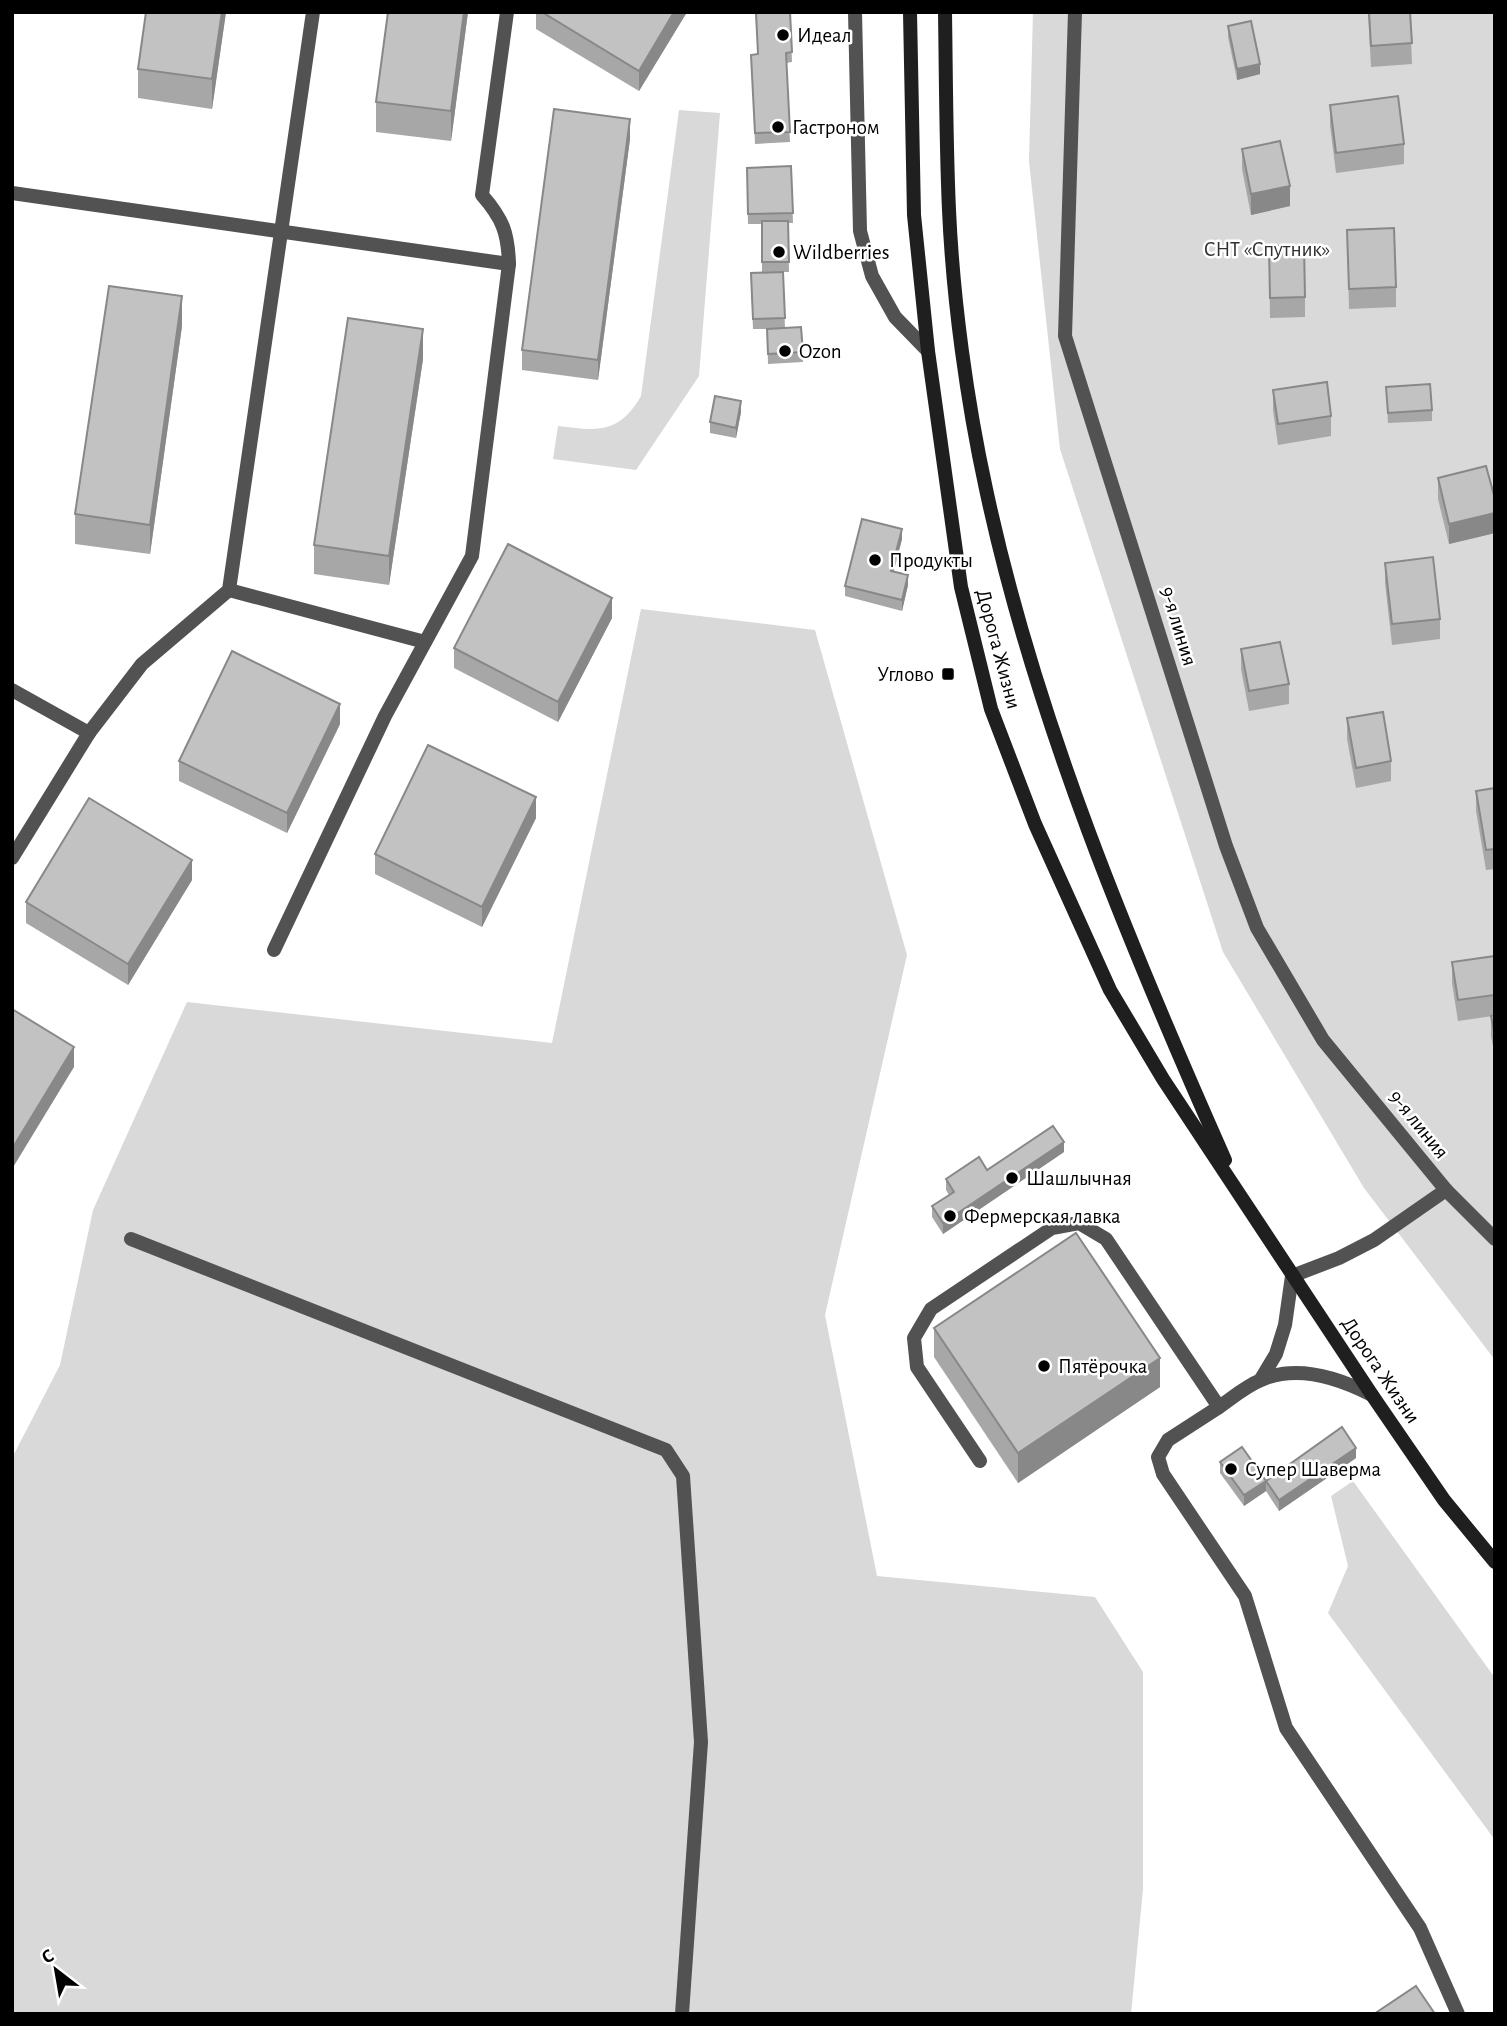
<svg xmlns="http://www.w3.org/2000/svg" width="1507" height="2026" font-family="'Alegreya Sans',sans-serif">
<style>
.green{fill:#d9d9d9}
.lines{fill:none;stroke-linecap:round;stroke-linejoin:round}
.lane{stroke:#525252;stroke-width:14}
.street{stroke:#525252;stroke-width:14}
.secondary{stroke:#1f1f1f;stroke-width:14}
.wall{fill:#a7a7a7}
.shaded-wall{fill:#888}
.building{fill:#c2c2c2;stroke:#888;stroke-width:2}
.poi-dot{fill:#000;stroke:#fff;stroke-width:2.5}
.labels{text-anchor:middle;stroke-width:5;stroke-linejoin:round;paint-order:stroke}
.poi-label{font-size:21px;fill:#000;stroke:#fff;text-anchor:start}
.park-label{font-size:21px;fill:#303030;stroke:#fff}
.street-label{font-size:21px;fill:#000;stroke:#fff}
</style>
<rect width="100%" height="100%" fill="#fff"/>
<g class="green">
<path d="M1033,12h462v1348l-131,-172 -141,-236 -163,-503 -31,-288z"/>
<path d="M679,110l41,3 -21,263 -63,94 -83,-11 5,-33c40,5 61,8 83,-30z"/>
<path d="M641,609l174,21 92,325 -82,360 52,261 218,21 48,75v217l-12,125h-1119v-556l48,-93 33,-155 94,-208 365,41z"/>
<path d="M1353,1481l142,197v162l-167,-227 20,-47 -17,-70z"/>
</g>
<g class="lines">
<g class="lane">
<path d="M855,12l5,219 12,45 23,41 33,34"/>
<path d="M12,193l497,71"/>
<path d="M229,590l196,52"/>
<path d="M12,690l77,43"/>
<path d="M12,858l77,-125 53,-69 87,-74 84,-578"/>
<path d="M274,950l111,-234 87,-160 37,-292c-1,-31 -6,-45 -27,-69l25,-183"/>
<path d="M131,1239l535,211 17,26 18,266 -19,272"/>
<path d="M1261,1379l15,-25 9,-29 7,-49"/>
<path d="M1219,1407l-51,33 -10,17 5,17 82,122 41,132 134,200 38,86"/>
<path d="M980,1461l-63,-94 -3,-29 17,-29 121,-81 27,-5 27,16 113,168c13,-9 27,-21 42,-27 36,-16 78,-2 111,15"/>
</g>
<g class="street">
<path d="M1075,12l-10,324 161,510 31,82 66,112 123,150"/>
<path d="M1292,1276l47,-18 35,-18 72,-50 49,49"/>
</g>
<g class="secondary">
<path d="M910,12l4,203 14,136 33,236 30,122 44,115 75,166 53,89 209,316 72,105 51,62"/>
<path d="M945,12c1,66 1,132 4,198 4,90 18,192 37,279 49,230 144,457 239,671"/>
</g>
</g>
<g class="wall">
<path d="M146,12h80l-14,97 -74,-11v-29z"/>
<path d="M468,12l-17,129 -75,-9v-30z"/>
<path d="M536,12h151l-48,79 -103,-62z"/>
<path d="M755,12h35l2,50 -6,1 4,79 -35,2 -4,-89 7,-1z"/>
<path d="M1368,12h42l2,52 -41,3z"/>
<path d="M1228,26l32,48 -23,6 -9,-43z"/>
<path d="M1330,105l74,39v20l-68,9 -6,-48z"/>
<path d="M630,139l-32,241 -76,-10v-20z"/>
<path d="M1242,149l48,57 -39,9 -9,-46z"/>
<path d="M791,166l2,57h-5l1,49h-6l2,56 18,24v10l-35,2 -1,-35h-14l-2,-45 11,-12v-48h-14l-1,-56z"/>
<path d="M1347,230l49,57v20l-47,2z"/>
<path d="M1269,246l36,51v20l-35,1z"/>
<path d="M182,326l-32,228 -75,-10v-30z"/>
<path d="M423,359l-34,226 -75,-11v-29z"/>
<path d="M1386,387l46,23v11l-44,2z"/>
<path d="M1273,390l58,26v20l-53,9 -5,-35z"/>
<path d="M741,412l-5,26 -26,-5v-11z"/>
<path d="M1438,478l57,35v20l-46,11 -11,-45z"/>
<path d="M902,539l-8,32 14,14 -6,26 -57,-15v-10z"/>
<path d="M1385,563l55,56v20l-48,6 -7,-62z"/>
<path d="M612,618l-54,104 -104,-54v-20z"/>
<path d="M1241,649l48,35v20l-40,7 -8,-42z"/>
<path d="M1347,718l44,43v20l-35,7 -9,-49z"/>
<path d="M340,724l-53,109 -108,-52v-20z"/>
<path d="M1495,788v81l-9,1 -10,-59v-20z"/>
<path d="M536,818l-54,109 -107,-53v-20z"/>
<path d="M192,880l-64,105 -102,-62v-21z"/>
<path d="M1495,956v100l-4,-20v-20h2l-35,5 -6,-38v-21z"/>
<path d="M1064,1152l-121,82 -11,-17v-11l17,-11 -3,-5v-11z"/>
<path d="M934,1328l226,59 -142,96 -84,-126z"/>
<path d="M1356,1458l-77,53 -13,-20 -22,15 -24,-33v-11l46,19z"/>
</g>
<g class="shaded-wall">
<path d="M222,12h4l-14,97v-30z"/>
<path d="M464,12h4l-17,129v-30z"/>
<path d="M674,12h13l-48,79v-20z"/>
<path d="M1260,64v10l-23,6v-11z"/>
<path d="M630,119v20l-32,241v-20z"/>
<path d="M1290,186v20l-39,9v-21z"/>
<path d="M182,296v30l-32,228v-29z"/>
<path d="M423,329v30l-34,226v-29z"/>
<path d="M741,401v11l-5,26v-10z"/>
<path d="M1495,513v20l-46,11v-20z"/>
<path d="M902,529v10l-11,42v-10z"/>
<path d="M908,575v10l-6,26v-11z"/>
<path d="M612,598v20l-54,104v-20z"/>
<path d="M340,704v20l-53,109v-20z"/>
<path d="M536,797v21l-54,109v-20z"/>
<path d="M192,860v20l-64,105v-21z"/>
<path d="M74,1047v20l-62,102v-20z"/>
<path d="M1064,1142v10l-121,82v-11z"/>
<path d="M1160,1358v29l-142,96v-30z"/>
<path d="M1356,1448v10l-77,53v-11z"/>
<path d="M1266,1481v10l-22,15v-11z"/>
</g>
<g class="building">
<path d="M146,12h76l-10,67 -74,-10z"/>
<path d="M388,12h76l-13,99 -75,-9z"/>
<path d="M542,12h132l-35,59z"/>
<path d="M756,12h34l2,40 -6,1 4,79 -35,1 -4,-78 7,-1z"/>
<path d="M1369,12h41l2,31 -41,3z"/>
<path d="M1251,21l9,43 -23,5 -9,-43z"/>
<path d="M1398,96l6,48 -68,9 -6,-48z"/>
<path d="M554,109l76,10 -32,241 -76,-10z"/>
<path d="M1280,141l10,45 -39,8 -9,-45z"/>
<path d="M791,166l2,47 -45,1 -1,-46z"/>
<path d="M762,221h26l1,41h-27z"/>
<path d="M1394,228l2,59 -47,2 -2,-59z"/>
<path d="M1304,245l1,52 -35,1 -1,-52z"/>
<path d="M783,272l2,46 -32,1 -2,-46z"/>
<path d="M109,286l73,10 -32,229 -75,-11z"/>
<path d="M348,318l75,11 -34,227 -75,-11z"/>
<path d="M801,327l2,25 -35,2 -1,-25z"/>
<path d="M1327,382l4,34 -53,8 -5,-34z"/>
<path d="M1430,384l2,26 -44,3 -2,-26z"/>
<path d="M715,396l26,5 -5,27 -26,-6z"/>
<path d="M1486,466l9,33v14l-46,11 -11,-46z"/>
<path d="M862,519l40,10 -11,42 17,4 -6,25 -57,-14z"/>
<path d="M508,544l104,54 -54,104 -104,-54z"/>
<path d="M1433,557l7,62 -48,5 -7,-61z"/>
<path d="M1280,642l9,42 -40,7 -8,-42z"/>
<path d="M232,651l108,53 -53,109 -108,-52z"/>
<path d="M1383,712l8,49 -35,7 -9,-50z"/>
<path d="M428,745l108,52 -54,110 -107,-53z"/>
<path d="M1495,788v61l-9,1 -10,-59z"/>
<path d="M89,798l103,62 -64,104 -102,-62z"/>
<path d="M1495,956v39l-37,5 -6,-38z"/>
<path d="M12,1009l62,38 -62,102z"/>
<path d="M1495,1015v20l-4,-19z"/>
<path d="M1053,1126l11,16 -121,81 -11,-17 22,-14 -8,-13 33,-22 8,13z"/>
<path d="M1076,1233l84,125 -142,95 -84,-125z"/>
<path d="M1342,1427l14,21 -77,52 -13,-19z"/>
<path d="M1242,1447l24,34 -22,14 -24,-33z"/>
<path d="M1416,1986l19,28h-61z"/>
</g>
<g class="poi-dot">
<circle cx="783" cy="35" r="7"/>
<circle cx="778" cy="127" r="7"/>
<circle cx="779" cy="252" r="7"/>
<circle cx="785" cy="351" r="7"/>
<circle cx="875" cy="560" r="7"/>
<rect x="941" y="667" width="14" height="14" rx="3.5"/>
<circle cx="1012" cy="1178" r="7"/>
<circle cx="950" cy="1216" r="7"/>
<circle cx="1044" cy="1366" r="7"/>
<circle cx="1231" cy="1469" r="7"/>
</g>
<g class="labels">
<g class="poi-label">
<text x="797" y="42">Идеал</text>
<text x="792" y="134">Гастроном</text>
<text x="793" y="259">Wildberries</text>
<text x="799" y="358">Ozon</text>
<text x="889" y="567">Продукты</text>
<text x="934" y="681" text-anchor="end">Углово</text>
<text x="1026" y="1185">Шашлычная</text>
<text x="964" y="1223">Фермерская лавка</text>
<text x="1058" y="1373">Пятёрочка</text>
<text x="1245" y="1476">Супер Шаверма</text>
</g>
<g class="park-label">
<text x="1267" y="256">СНТ «Спутник»</text>
</g>
<g class="street-label">
<text transform="translate(1179 626) rotate(73)" y="7">9-я линия</text>
<text transform="translate(999 649) rotate(75)" y="7">Дорога Жизни</text>
<text transform="translate(1419 1124) rotate(51)" y="7">9-я линия</text>
<text transform="translate(1381 1370) rotate(56)" y="7">Дорога Жизни</text>
</g>
</g>
<rect width="1507" height="2026" fill="none" stroke="#000000" stroke-width="28"/>
<g transform="translate(56 1970) rotate(329)" stroke="#ffffff" stroke-width="5" paint-order="stroke">
<path d="M0-5L12 26L0 18L-12 26Z" fill="#000000"/>
<text y="-10" font-size="19" font-weight="bold" text-anchor="middle" fill="#000000">С</text>
</g>
</svg>
